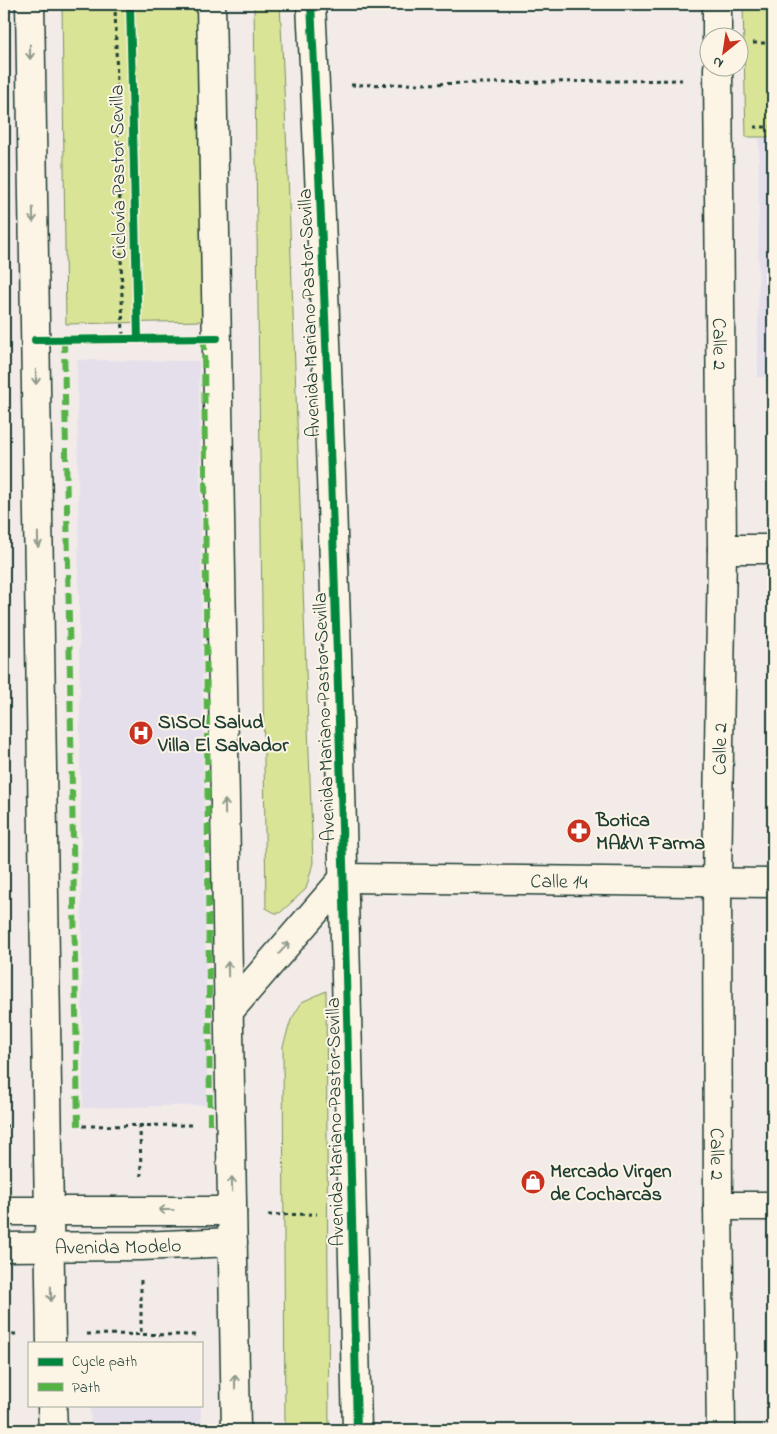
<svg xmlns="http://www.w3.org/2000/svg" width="777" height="1434" font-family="'Indie Flower',sans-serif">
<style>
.built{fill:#e5dfec}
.green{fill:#d9e497;stroke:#7c9066}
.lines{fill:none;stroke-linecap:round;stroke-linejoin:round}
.minor-casing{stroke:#1f3d34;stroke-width:31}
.tertiary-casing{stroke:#1f3d34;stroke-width:31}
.secondary-casing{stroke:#1f3d34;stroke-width:31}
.path{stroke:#1f3d34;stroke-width:3;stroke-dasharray:4 4;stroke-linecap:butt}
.minor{stroke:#fcf5e5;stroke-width:28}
.tertiary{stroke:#fcf5e5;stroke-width:28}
.secondary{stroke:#fcf5e5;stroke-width:28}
.quiet{stroke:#55b346;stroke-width:6;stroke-dasharray:12 6;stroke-linecap:butt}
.cycleway-casing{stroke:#fcf5e5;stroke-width:11}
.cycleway{stroke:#00873e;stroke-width:8}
.oneway{stroke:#8e998c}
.labels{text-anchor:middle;stroke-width:4;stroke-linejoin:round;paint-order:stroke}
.street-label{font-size:20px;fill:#1f3d34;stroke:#fcf5e5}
.poi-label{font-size:20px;font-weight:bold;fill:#1f3d34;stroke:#fcf5e5;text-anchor:start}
</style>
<rect width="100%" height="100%" fill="#f2ebe8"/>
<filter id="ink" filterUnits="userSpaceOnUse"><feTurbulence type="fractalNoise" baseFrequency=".02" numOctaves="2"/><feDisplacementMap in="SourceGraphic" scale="10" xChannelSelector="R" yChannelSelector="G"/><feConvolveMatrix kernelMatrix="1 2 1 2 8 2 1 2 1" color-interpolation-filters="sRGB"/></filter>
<g filter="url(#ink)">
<g class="built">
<path d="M759,138h14v239h-15z"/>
<path d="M77,360l122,1 8,744 -124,3z"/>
<path d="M90,1405h111v25h-110z"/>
</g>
<g class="green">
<path d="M62,4h137l3,317 -136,3z"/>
<path d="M254,4h26l8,170 25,689 -7,26 -26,24h-5l-9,-5z"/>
<path d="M743,4h30v133h-27z"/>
<path d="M326,991l3,439h-44l-2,-384 8,-26 11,-18z"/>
</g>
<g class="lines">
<defs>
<g id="minor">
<path d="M311,4c24,475 35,951 46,1426"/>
<path d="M717,4v34"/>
<path id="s1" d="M718,68l4,481 -5,333 1,324 3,224"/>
<path d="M722,549h51"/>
<path id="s2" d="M344,878l429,5"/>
<path d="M718,1206h55"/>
</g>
<g id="tertiary">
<path d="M4,1211h228"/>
<path id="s3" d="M4,1247l137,-1 92,-4"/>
</g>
<g id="secondary">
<path d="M30,4l21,1339"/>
<path d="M211,4l25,1426"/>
<path d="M229,1011l115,-133"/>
<path d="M52,1405l1,25"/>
</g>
</defs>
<use href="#minor" class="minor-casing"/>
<use href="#tertiary" class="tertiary-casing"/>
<use href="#secondary" class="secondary-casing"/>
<g class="path">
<path d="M115,4l8,335"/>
<path d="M753,43h20"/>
<path d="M351,85l331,-5"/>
<path d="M754,127h19"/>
<path d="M140,1125l1,51"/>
<path d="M4,1126h8"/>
<path d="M83,1126l112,-1"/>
<path d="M268,1215l49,-1"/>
<path d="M141,1280v55"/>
<path d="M4,1334h12"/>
<path d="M87,1334l111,1"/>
</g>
<use href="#minor" class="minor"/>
<use href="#tertiary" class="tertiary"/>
<use href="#secondary" class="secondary"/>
<g class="quiet">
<path d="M204,338l6,787"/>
<path d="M64,340l14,786"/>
</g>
<defs>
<g id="cycleway">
<path d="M130,4l8,335"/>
<path d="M311,4c24,475 35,951 46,1426"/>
<path d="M35,340l182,-2"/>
</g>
</defs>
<use href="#cycleway" class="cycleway-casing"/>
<use href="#cycleway" class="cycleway"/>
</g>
<defs><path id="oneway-shaft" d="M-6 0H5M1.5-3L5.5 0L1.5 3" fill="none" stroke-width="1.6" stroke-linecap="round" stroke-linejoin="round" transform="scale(1.25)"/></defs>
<g class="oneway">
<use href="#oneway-shaft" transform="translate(30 52) rotate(89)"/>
<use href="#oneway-shaft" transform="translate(33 215) rotate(89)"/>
<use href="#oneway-shaft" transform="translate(36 377) rotate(89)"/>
<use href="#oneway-shaft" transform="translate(38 540) rotate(89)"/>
<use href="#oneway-shaft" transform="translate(225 807) rotate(-91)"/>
<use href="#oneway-shaft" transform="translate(284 948) rotate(-49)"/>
<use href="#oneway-shaft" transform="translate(228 969) rotate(-91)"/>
<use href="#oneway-shaft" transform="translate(232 1184) rotate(-91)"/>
<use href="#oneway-shaft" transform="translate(166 1210) rotate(-180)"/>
<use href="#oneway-shaft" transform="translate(51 1294) rotate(89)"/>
<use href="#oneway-shaft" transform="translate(235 1382) rotate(-91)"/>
</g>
</g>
<defs>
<symbol id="hospital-disc" viewBox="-11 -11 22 22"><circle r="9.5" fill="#c8321e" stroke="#fcf5e5"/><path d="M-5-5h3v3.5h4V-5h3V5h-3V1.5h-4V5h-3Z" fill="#fff"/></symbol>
<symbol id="pharmacy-disc" viewBox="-11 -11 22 22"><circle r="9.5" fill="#c8321e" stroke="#fcf5e5"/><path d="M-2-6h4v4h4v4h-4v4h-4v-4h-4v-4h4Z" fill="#fff"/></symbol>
<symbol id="shop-disc" viewBox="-11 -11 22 22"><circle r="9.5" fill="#c8321e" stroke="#fcf5e5"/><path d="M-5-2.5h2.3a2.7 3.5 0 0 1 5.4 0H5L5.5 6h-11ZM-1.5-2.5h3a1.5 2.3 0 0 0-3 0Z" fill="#fff"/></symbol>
</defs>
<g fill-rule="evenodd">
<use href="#hospital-disc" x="127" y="719" width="28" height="28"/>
<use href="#pharmacy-disc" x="565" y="817" width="28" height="28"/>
<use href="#shop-disc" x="519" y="1168" width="28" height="28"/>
</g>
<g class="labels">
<g class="street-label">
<text transform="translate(117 172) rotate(-91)" y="7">Ciclovía Pastor Sevilla</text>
<text transform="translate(308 313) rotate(-92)" y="7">Avenida Mariano Pastor Sevilla</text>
<text dy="7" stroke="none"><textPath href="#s1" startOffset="276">Calle 2</textPath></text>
<text transform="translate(323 717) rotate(-92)" y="7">Avenida Mariano Pastor Sevilla</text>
<text transform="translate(719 749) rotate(-89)" y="7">Calle 2</text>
<text dy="7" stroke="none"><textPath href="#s2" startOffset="215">Calle 14</textPath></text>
<text transform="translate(334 1122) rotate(-91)" y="7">Avenida Mariano Pastor Sevilla</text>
<text dy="7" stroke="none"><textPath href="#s1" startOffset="1086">Calle 2</textPath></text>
<text dy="7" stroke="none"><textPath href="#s3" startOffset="114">Avenida Modelo</textPath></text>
</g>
<g class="poi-label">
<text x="158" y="728">SISOL Salud<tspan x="158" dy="23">Villa El Salvador</tspan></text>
<text x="596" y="826">Botica<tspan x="596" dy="23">MA&amp;VI Farma</tspan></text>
<text x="550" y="1177">Mercado Virgen<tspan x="550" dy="23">de Cocharcas</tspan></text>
</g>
</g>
<rect width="777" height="1434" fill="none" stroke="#fcf5e5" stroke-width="20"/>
<rect x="10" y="10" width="757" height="1414" fill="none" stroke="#1f3d34" stroke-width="2" filter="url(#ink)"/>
<rect x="28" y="1342" width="175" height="65" fill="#fcf5e5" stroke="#a4ab9e"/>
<rect x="38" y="1358" width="25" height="8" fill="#00873e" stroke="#a4ab9e"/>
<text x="72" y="1366" font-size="15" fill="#1f3d34">Cycle path</text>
<rect x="38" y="1383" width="25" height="8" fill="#55b346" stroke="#a4ab9e"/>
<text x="72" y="1392" font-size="15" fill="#1f3d34">Path</text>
<g transform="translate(724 52) rotate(210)"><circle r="24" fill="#fcf5e5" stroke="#a4ab9e"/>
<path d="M0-4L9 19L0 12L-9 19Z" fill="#c8321e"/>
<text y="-8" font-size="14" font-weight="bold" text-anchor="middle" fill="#1f3d34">N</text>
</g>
</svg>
